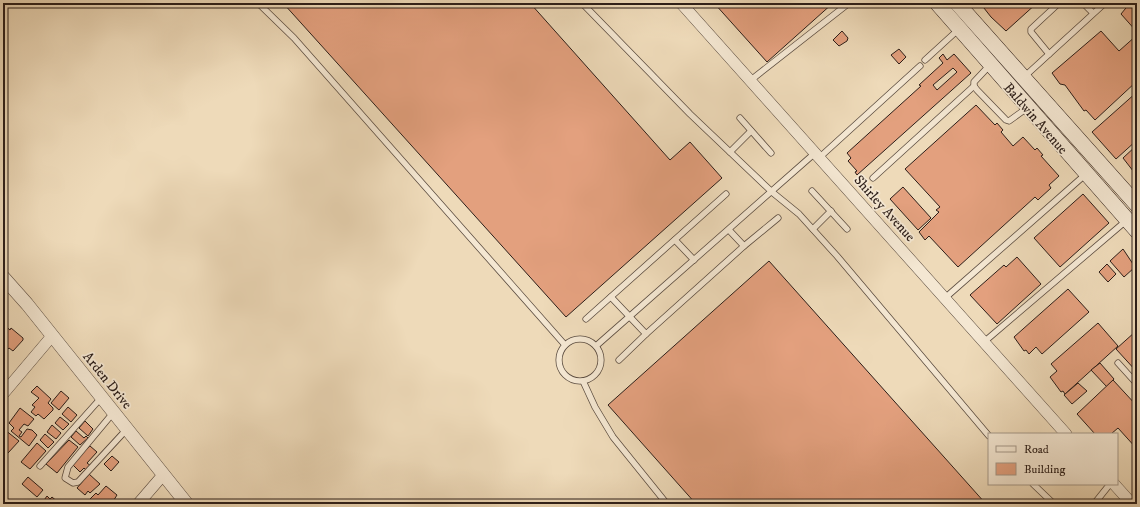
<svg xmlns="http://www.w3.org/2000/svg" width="1140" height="507" font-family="'IM FELL DW Pica',serif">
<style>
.building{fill:#e3a07e;stroke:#2c1e19;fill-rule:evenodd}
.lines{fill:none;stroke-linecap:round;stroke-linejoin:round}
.service-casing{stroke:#5c4d41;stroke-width:7}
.minor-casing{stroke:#5c4d41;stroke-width:12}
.tertiary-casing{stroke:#5c4d41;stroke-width:14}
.secondary-casing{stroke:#2c1e19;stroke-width:16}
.service{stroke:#f4e7d2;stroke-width:5.5}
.minor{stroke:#f4e7d2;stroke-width:11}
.tertiary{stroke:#f4e7d2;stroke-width:13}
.secondary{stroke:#f4e7d2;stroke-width:15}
.labels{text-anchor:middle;stroke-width:3.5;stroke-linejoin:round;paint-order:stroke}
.street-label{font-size:14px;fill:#2c1e19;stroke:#f4e7d2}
</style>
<rect width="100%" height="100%" fill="#eedab9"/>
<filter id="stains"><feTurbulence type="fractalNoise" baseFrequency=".005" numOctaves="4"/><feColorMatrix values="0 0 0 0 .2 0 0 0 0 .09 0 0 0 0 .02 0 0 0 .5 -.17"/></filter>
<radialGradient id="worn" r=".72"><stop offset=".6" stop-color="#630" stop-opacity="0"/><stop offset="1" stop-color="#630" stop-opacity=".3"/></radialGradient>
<g class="building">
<path d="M283,3h247l140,157 20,-18 32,36 -156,139z"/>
<path d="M714,3h119l-66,59z"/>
<path d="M980,3h57l-31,28 -15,-14z"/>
<path d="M1130,3h7v29l-16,-18z"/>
<path d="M842,31l6,7 -1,3 -8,5 -6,-6z"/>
<path d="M1101,31l18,20 18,-16v46l-42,39 -9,-10 -2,1 -19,-26 -5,-1 -8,-11z"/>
<path d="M899,49l7,8 -7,7 -8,-9z"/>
<path d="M943,54l4,6 7,-6 17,19 -114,102 -2,-3 2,-1 -9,-10 3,-3 -4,-5 74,-67 -2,-1 24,-22 -4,-5zM953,68l4,4 -20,18 -4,-5z"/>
<path d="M1137,92v48l-21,19 -24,-27z"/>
<path d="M976,105l19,20 2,-2 6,7 -2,2 12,14 10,-9 12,13 2,-2 6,7 -2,1 18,20 -10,9 2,3 -11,10 -2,2 -3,-3 -77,70 -29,-31 -4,4 -6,-8 20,-20 -3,-2 4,-3 -35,-38z"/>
<path d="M1137,145v31l-14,-18z"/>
<path d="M903,187l28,31 -13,12 -28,-31z"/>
<path d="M1083,194l26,29 -49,44 -26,-29z"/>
<path d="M1123,249l12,18 -11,10 -14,-16z"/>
<path d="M1017,257l24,27 -44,40 -27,-29 34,-30 2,2z"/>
<path d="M769,261l217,243h-290l-88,-99z"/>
<path d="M1107,264l9,10 -8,8 -9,-10z"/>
<path d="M1068,289l21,23 -47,42 -6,-7 -7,7 -3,-4 -2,1 -10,-14z"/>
<path d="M1098,323l20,23 -53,48 -2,-3 -2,1 -11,-15 7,-6 -6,-7z"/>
<path d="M3,324l7,6 1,-2 12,10v2l-10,11 -4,-3 -3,3 -3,-3z"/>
<path d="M1135,332l2,2v38l-21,-23z"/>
<path d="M1100,363l14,16 -7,8 -16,-17z"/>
<path d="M1113,380l24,26v43l-19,-21 -7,6h-16l-18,-20z"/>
<path d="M1078,383l9,8 -15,13 -8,-9z"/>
<path d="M37,386l14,13 -3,4 5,5v2l-9,9 -6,-5 -2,2 -5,-4 4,-5 -3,-2 7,-7 -8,-6z"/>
<path d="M61,391l8,7 -10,12 -8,-7z"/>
<path d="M68,407l9,8 -6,7 -9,-8z"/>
<path d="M20,408l14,11 -6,7 -4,-2 -5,6 3,2 -3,4 2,1 6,-8 5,1 5,5 -8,11 -18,-15 3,-3 -5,-5z"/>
<path d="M60,417l9,7 -6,6 -8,-7z"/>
<path d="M85,421l8,8 -5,7 -9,-8z"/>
<path d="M52,425l9,8 -5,6 -9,-7z"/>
<path d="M5,430l14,11 -11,12 -5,-4v-17z"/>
<path d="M76,431l8,7 2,-2 2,2 -8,7 -9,-8z"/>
<path d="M45,434l9,8 -6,6 -8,-8z"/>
<path d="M69,440l9,7 -21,26 -11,-9z"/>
<path d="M37,443l9,8 -16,18 -9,-7z"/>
<path d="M90,446l7,6 -10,11 4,3 -4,5 -3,-3 -4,4 -8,-8z"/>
<path d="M112,456l7,6 -8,9 -7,-7z"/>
<path d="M89,474l11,10 -10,9 -2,-2 -3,4 -8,-7z"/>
<path d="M28,477l15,13 -6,7 -15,-13z"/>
<path d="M106,486l11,9 -5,8 -27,1 11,-11 2,2z"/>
<path d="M47,496l3,3 2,-2 7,6 -16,1 -1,-1z"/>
</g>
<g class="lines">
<defs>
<g id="service">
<path d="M258,3l36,35 271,307"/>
<path d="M582,3l108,111 82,78 27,22 38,42 152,180"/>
<path d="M1083,3l10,10"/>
<path d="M1049,54l-18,-22v-3l28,-26"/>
<path d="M925,60l34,-31"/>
<path d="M990,65l-16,17v4l3,4 29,30 3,1 18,-13"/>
<path d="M1024,77l81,-74"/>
<path d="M751,80l98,-77"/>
<path d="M740,118l31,35"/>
<path d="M730,152l21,-21"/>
<path d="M820,157l100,-91"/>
<path d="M873,178l101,-92"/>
<path d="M812,191l35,38"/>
<path d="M813,229l18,-18"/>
<path d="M675,240l19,20"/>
<path d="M744,246l34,-28"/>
<path d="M611,297l35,37 98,-88 -15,-16"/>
<path d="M945,298l141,-124"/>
<path d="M586,319l140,-125"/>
<circle cx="580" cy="360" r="21"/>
<path d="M984,342l143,-122"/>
<path d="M596,346l219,-193"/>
<path d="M619,360l27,-26"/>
<path d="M1118,363l19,21"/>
<path d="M583,381l12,26 18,30 54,67"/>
<path d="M113,413l-45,54 -3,11 8,5 5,-1 49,-53"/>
<path d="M40,466l61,-68"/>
<path d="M1033,484l21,20"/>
<path d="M1094,504l16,-20"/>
</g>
<g id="minor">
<path d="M681,3l385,431"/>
<path d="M3,394l49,-58"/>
<path d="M1114,484l18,20"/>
<path d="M138,504l25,-29"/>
</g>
<path id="tertiary" d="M3,277l24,27 160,200"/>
<g id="secondary">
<path d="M937,3l200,228"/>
<path d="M957,3l180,202"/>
</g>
</defs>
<use href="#service" class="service-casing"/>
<use href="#minor" class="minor-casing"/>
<use href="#tertiary" class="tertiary-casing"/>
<use href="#secondary" class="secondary-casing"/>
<use href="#service" class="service"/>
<use href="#minor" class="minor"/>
<use href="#tertiary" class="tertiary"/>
<use href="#secondary" class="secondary"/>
</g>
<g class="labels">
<g class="street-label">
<text transform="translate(1036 118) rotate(49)" y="5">Baldwin Avenue</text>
<text transform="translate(885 208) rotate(48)" y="5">Shirley Avenue</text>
<text transform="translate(108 380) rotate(51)" y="5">Arden Drive</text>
</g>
</g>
<rect width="1140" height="507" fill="none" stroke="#eedab9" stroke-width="16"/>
<rect x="4" y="4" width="1132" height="499" fill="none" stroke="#2c1e19" stroke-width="2"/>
<rect x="8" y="8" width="1124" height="491" fill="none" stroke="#2c1e19"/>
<rect x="988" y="433" width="130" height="52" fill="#f4e7d2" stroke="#a49788"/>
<rect x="996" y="446" width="20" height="6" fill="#f4e7d2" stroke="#a49788"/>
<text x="1024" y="453" font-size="12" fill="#2c1e19">Road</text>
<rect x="996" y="463" width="20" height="12" fill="#e3a07e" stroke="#a49788"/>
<text x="1024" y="473" font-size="12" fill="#2c1e19">Building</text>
<rect width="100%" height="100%" filter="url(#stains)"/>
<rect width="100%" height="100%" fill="url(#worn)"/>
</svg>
